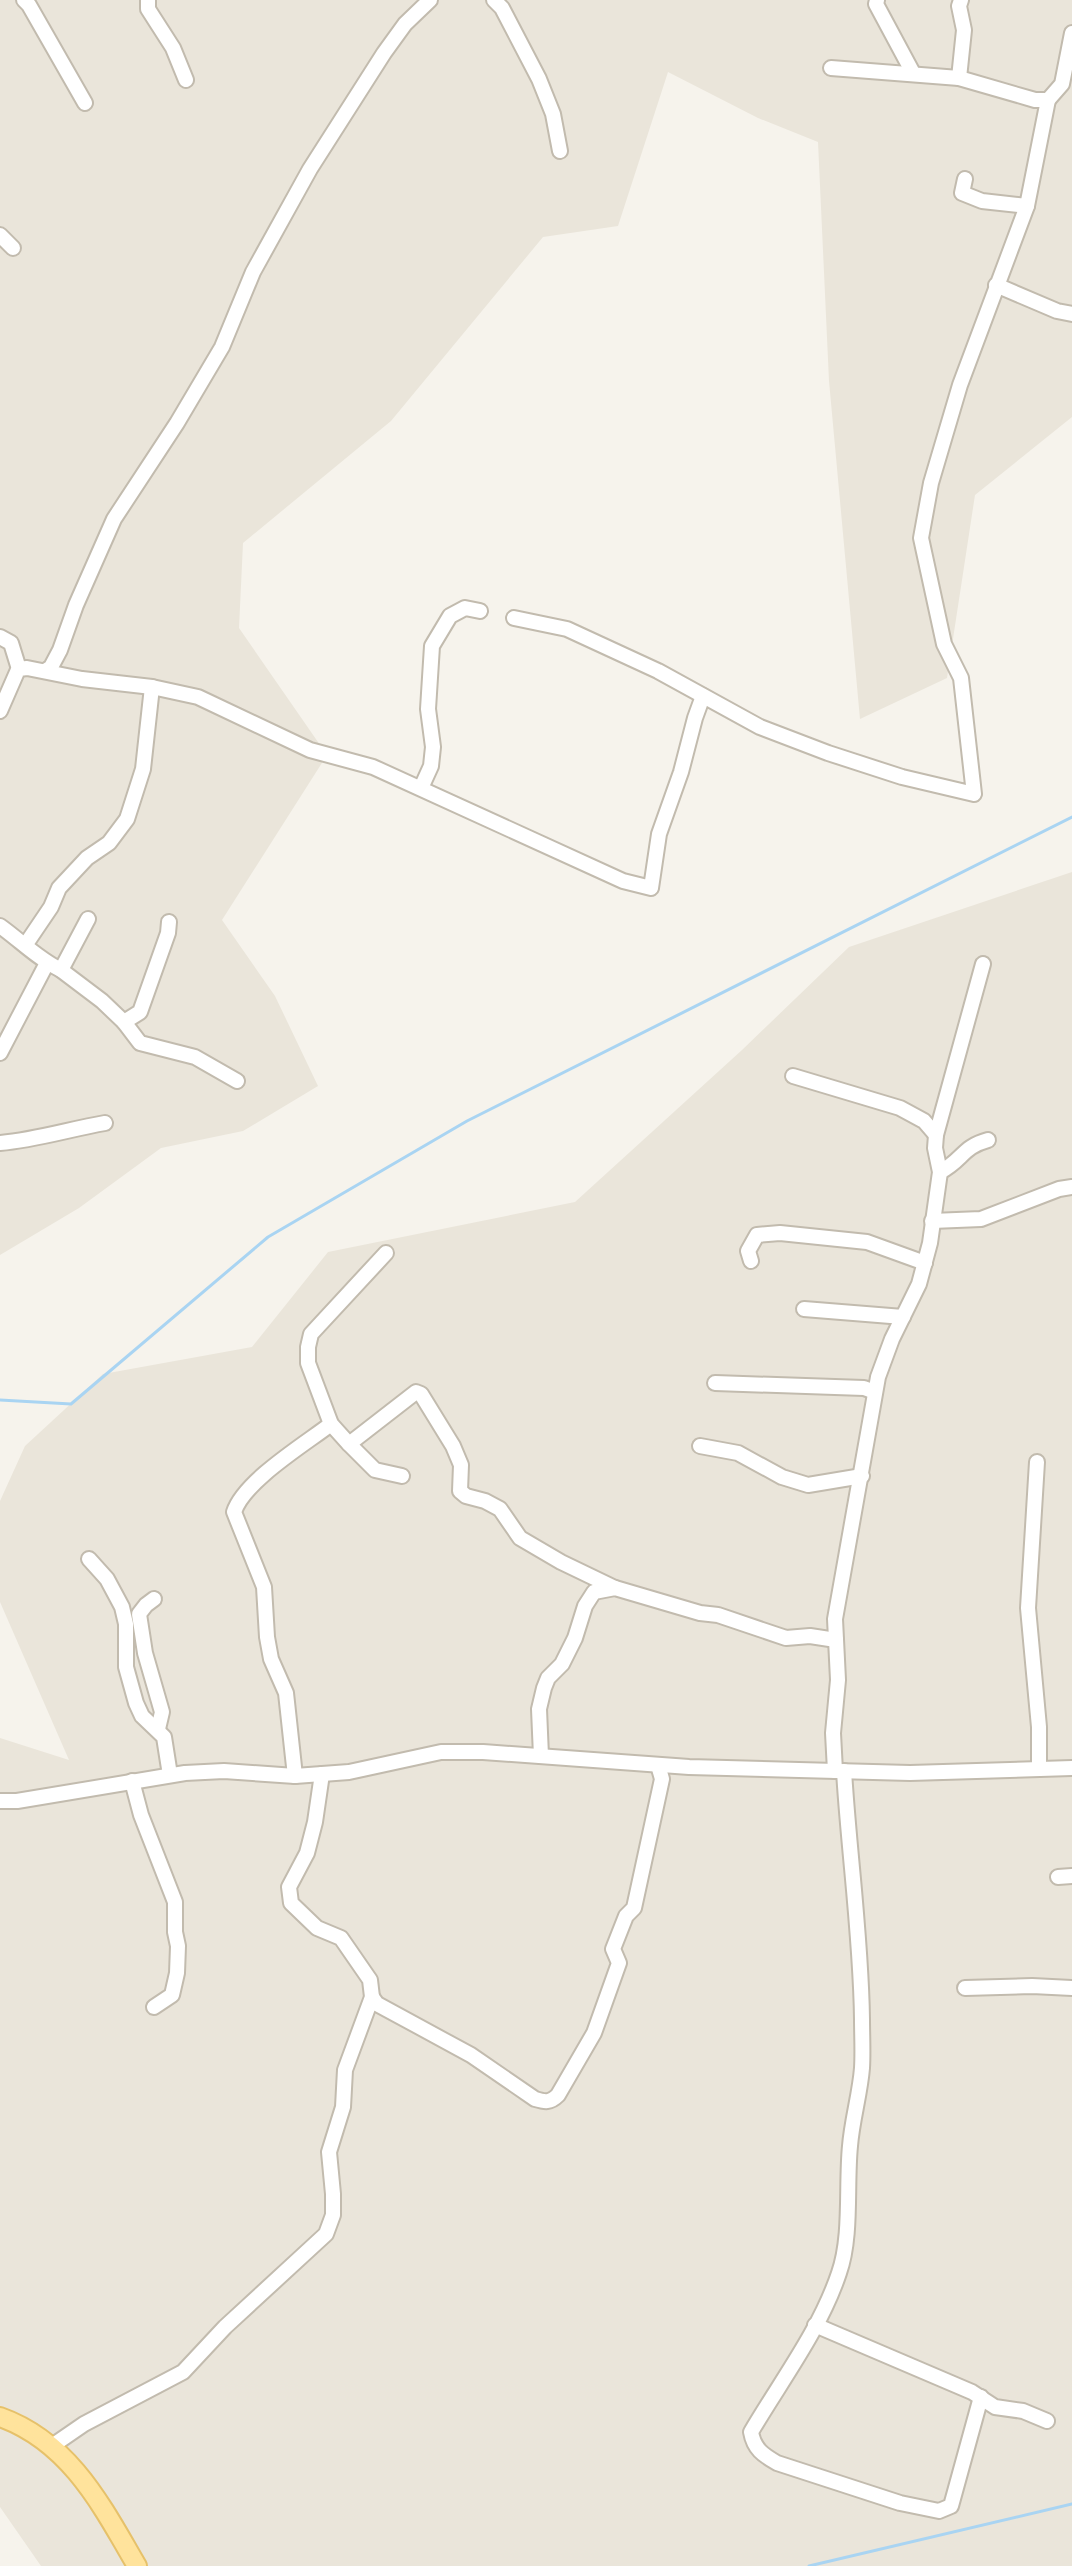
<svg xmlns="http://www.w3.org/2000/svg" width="1072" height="2566" font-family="Roboto,sans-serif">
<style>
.residential{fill:#eae5da}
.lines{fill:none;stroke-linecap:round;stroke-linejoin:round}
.stream{stroke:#a9d4f2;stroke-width:3}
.minor-casing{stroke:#c2bbae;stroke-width:18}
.major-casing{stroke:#e6c16a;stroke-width:22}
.minor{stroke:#fff;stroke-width:14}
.major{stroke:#ffe39c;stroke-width:18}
</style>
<rect width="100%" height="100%" fill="#f6f3ec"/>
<g class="residential">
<path d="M0,0h1072v417l-97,78 -28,183 -87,41 -31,-338 -11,-239 -60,-24 -90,-46 -50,154 -75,11 -152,184 -148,122 -4,85 88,127 -105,165 53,76 43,90 -75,45 -82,17 -82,60 -79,47z"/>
<path d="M1072,872v1694h-1031l-41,-59v-769l69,22 -69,-158v-101l25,-55 78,-72 149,-27 76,-95 247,-50 167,-152 107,-103z"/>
</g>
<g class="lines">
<g class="stream">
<path d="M0,1400l71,4 197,-167 199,-116 605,-304"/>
<path d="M809,2566l263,-62"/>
</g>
<defs>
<g id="minor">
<path d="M24,0l5,5 56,98"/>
<path d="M148,0v9l25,39 13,32"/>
<path d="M494,0l8,8 37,71 14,35 7,37"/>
<path d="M877,0l-1,4 37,69"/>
<path d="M831,68l128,10 76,22h13l14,-16 10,-51"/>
<path d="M959,78l5,-48 -5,-24 2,-6"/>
<path d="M965,179l-3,14 20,8 45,5"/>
<path d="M0,235l13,13"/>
<path d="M996,285l61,26 15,3"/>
<path d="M514,618l53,11 91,42 102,56 68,26 74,24 72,17 -13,-116 -17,-34 -23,-106 10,-55 29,-98 67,-179 21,-106"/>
<path d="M0,637l11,6 8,26"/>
<path d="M45,671l6,-4 9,-17 16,-45 38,-86 63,-96 45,-76 31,-75 57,-103 74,-116 21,-29 25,-24"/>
<path d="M0,711l17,-39 2,-3 8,-1 55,11 70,8 46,10 112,53 63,17 250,114 28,7 8,-54 22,-62 14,-54 8,-22"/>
<path d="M421,788l10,-22 2,-19 -5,-38 4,-63 18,-30 15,-8 15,3"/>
<path d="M0,926c21,15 38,33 61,44l27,-51"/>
<path d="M26,944l25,-37 8,-19 28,-30 22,-15 18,-24 16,-50 9,-82"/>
<path d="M61,970l41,31 22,21 16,-10 28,-79 1,-11"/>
<path d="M124,1022l16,21 55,14 42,24"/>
<path d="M0,1053l47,-90"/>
<path d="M793,1076l107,32 24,13 12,14"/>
<path d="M0,1143c36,-3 70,-14 105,-20"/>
<path d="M940,1172c23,-12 22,-25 48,-32"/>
<path d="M932,1221l49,-2 78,-30 13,-2"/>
<path d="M386,1253l-75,81 -3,13v16l23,61 18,20 67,-52 5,2 32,52 8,19 -1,26 6,5 19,5 15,8 20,29 41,24 54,26"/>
<path d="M751,1261l-3,-10 9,-16 23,-2 87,9 58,21"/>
<path d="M804,1309l99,8"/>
<path d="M715,1383l149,5 11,4"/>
<path d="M349,1444l26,26 27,6"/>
<path d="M700,1446l38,7 44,24 26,8 54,-9"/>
<path d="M1037,1462l-9,146 11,119v42"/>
<path d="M89,1559l18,20 15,28 4,17v43l10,36 6,13 22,21 6,38"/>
<path d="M154,1599l-8,6 -7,9 6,39 17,59 -4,17"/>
<path d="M541,1756l-2,-47 5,-21 4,-10 14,-14 13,-26 10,-32 9,-14 21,-4 85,25 18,2 68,23 24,-2 26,4"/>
<path d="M835,1771l-2,-38 5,-53 -3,-61 43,-242 14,-38 27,-55 11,-41 10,-71 -5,-24 1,-13 47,-171"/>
<path d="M844,1771c5,83 17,165 18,248 0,16 1,33 0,49 -2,26 -10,52 -12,78 -4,40 2,90 -11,127 -19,57 -58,108 -88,159 3,17 12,23 26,31l123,40 39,8 12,-5 30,-109"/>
<path d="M295,1776l-9,-83 -15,-34 -4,-22 -3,-50 -30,-75c10,-31 71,-68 97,-88"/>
<path d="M132,1781l9,34 34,87v30l3,14 -1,27 -5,22 -18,12"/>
<path d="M0,1801h17l168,-28 39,-2 71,5 54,-4 92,-20h42l206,15 221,6 162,-5"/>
<path d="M1058,1877l14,-1"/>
<path d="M965,1988l67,-2 40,2"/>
<path d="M372,1997l5,7 94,51 64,44c10,3 15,4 23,-4l36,-62 25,-70 -6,-14 13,-33 8,-8 28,-129 -4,-14"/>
<path d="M815,2325l157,67 23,15 28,4 24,10"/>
<path d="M52,2446l32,-22 99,-52 42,-45 101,-93 7,-19v-21l-4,-42 14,-45 2,-37 27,-73 -2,-17 -29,-42 -24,-10 -26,-25 -2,-16 18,-34 8,-31 7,-48"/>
</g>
<path id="major" d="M0,2417c70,25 102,89 137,149"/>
</defs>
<use href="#minor" class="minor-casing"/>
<use href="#major" class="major-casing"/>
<use href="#minor" class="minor"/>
<use href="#major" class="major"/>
</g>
</svg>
